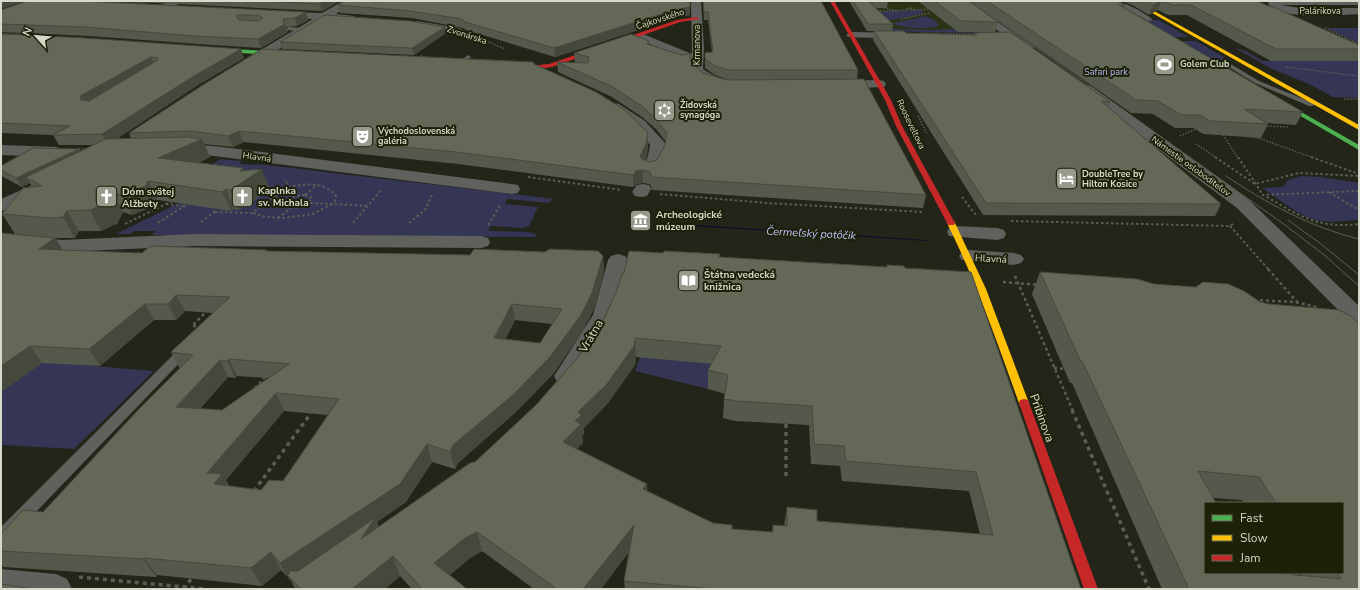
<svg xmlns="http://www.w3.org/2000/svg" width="1360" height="590" font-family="'Nunito Sans',sans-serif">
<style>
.built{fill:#2c3215}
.green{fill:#353555}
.water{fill:#0f0a2e}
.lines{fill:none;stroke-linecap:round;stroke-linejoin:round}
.path-far3{stroke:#5c5d56;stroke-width:1.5;stroke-dasharray:1.5 1.5;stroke-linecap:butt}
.path-far2{stroke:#5c5d56;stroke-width:2;stroke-dasharray:2.5 2.5;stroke-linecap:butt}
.path-far1{stroke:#5c5d56;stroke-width:2.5;stroke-dasharray:3 3;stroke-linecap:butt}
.path{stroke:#5c5d56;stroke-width:3.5;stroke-dasharray:4 4;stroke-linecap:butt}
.lane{fill:#60615c;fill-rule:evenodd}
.street{fill:#60615c;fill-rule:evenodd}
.fast{fill:#4caf50;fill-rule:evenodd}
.slow{fill:#ffc107;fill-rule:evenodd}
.jam{fill:#c62828;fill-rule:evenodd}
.tram{stroke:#5e5f57;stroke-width:1}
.wall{fill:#55594b;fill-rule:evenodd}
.shaded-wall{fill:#45493d}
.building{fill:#636857;stroke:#45493d;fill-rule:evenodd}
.labels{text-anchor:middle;stroke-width:4;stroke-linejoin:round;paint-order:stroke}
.far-street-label{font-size:9px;fill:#d6daca;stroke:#1c2108}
.far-poi-label{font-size:9px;font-weight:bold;fill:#d6daca;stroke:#1c2108;text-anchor:start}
.far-park-label{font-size:9px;fill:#b7baf6;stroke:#1c2108}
.poi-label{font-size:10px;font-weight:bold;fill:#d6daca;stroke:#1c2108;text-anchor:start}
.street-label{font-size:10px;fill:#d6daca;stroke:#1c2108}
.water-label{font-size:11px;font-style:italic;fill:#bec1fe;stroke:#1c2108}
.near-street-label{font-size:12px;fill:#d6daca;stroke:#1c2108}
</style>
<rect width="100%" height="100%" fill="#222518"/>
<path class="built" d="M849,1h99l40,31 -116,-1z"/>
<g class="green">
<path d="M922,10l1,2 -2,2 -34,7 -8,-9z"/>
<path d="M926,16l10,5 3,5c-9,3 -39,3 -46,-3z"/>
<path d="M1143,20h15l31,17h-17z"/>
<path d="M881,26l19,3 34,1 31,-2 24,3 -6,2 -109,-2z"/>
<path d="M1326,28h33v15z"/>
<path d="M1179,41h17l35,20h-18z"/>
<path d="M1235,48l11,3 17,10h96v37l-26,-1 -24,-13 -37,-15z"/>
<path d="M220,159l22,2 -2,3 16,1 2,-1 296,35 -6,4 -41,-4 -2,5 33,3 -9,19 -6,2 -32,-2 -3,5 40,1 7,2 1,3 -385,-2 5,-4h-22l-4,3h-14l81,-40 6,-23z"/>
<path d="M1301,176l19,1 39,6v37c-12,0 -26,3 -37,1 -22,-2 -42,-22 -60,-33l21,-1 5,-7z"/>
<path d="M130,310l-60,54 84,7 -80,78 -73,-4v-53l56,-40z"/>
<path d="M640,357l75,7 -1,13 -6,12 -73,-18z"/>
</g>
<path class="water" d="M696,225l231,15 1,1 -235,-15z"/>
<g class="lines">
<g class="path-far3">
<path d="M109,1l38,2"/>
<path d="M910,8l5,2 -9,-1z"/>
<path d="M915,10l17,-1"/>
<path d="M877,11h19l-14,-4"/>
<path d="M896,11l11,-1"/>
<path d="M901,19l29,-6"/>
<path d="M1325,28l34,16"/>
<path d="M1,33l119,8"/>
<path d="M920,33l55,1"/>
<path d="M475,36l30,13"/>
<path d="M418,58l5,-3"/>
<path d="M1286,67l73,9"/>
<path d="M1344,99h15"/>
<path d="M918,116l9,18"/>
<path d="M1265,126l23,1"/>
<path d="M1223,135l15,23"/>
<path d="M1180,136l16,-7"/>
<path d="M1255,137l59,21"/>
<path d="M1196,144l21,14"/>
<path d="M76,149h11"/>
</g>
<g class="path-far2">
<path d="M1215,157l40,27 44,-11 60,3"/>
<path d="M1238,157l25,38"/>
<path d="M1311,157l48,17"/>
<path d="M528,177l94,13"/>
<path d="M288,187c17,-3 36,-6 48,9l-1,5 -3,3 -23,-1"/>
<path d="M1359,191l-96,4c36,20 53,34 96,29"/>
<path d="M1329,192l30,18"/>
<path d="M660,194l107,9 156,9"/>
<path d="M305,195l7,3c-6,9 -17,12 -27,7v-3l10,-6z"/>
<path d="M305,195l12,-10"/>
<path d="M962,197l14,18"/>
<path d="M272,198l15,2"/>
<path d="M166,204l17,2"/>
<path d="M215,212l37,1 36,-26 -2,-7 -2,-1"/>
<path d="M253,213l13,4 18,1 29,-4 19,-10 36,2"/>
<path d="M278,218l13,-10"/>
<path d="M1011,221l218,5 6,-3"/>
<path d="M201,222l15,-11"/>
<path d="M158,223l31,-20"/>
<path d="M353,223l29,-34"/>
<path d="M409,223l16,-13 7,-15"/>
<path d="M125,224l47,-23"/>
<path d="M488,225l13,-21"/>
<path d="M1230,226l39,44"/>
</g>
<g class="path-far1">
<path d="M1268,269l30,34"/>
<path d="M1015,276l58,135"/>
<path d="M1003,282l35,3"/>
<path d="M1254,300l41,2 22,5"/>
<path d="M202,326h-10l15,-15"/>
<path d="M1054,368l11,1"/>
<path d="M255,388l10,-11"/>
</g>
<g class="path">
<path d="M1072,410l77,179"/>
<path d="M786,424v55"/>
<path d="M254,491l57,-78"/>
<path d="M79,577l127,12"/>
<path d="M184,589l7,-10"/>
</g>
<g class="lane">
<path d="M1110,1c15,0 32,10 43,19l-5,1z"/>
<path d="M289,27l13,1 3,2 -3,2 -15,-2v-2z"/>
<path d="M468,55l3,2 -7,6h-4v-2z"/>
<path d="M1224,60l35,21 57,23 -4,2h-3l-54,-23 -33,-20 -1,-1z"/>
<path d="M186,345l4,1 2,3 -2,3 -183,190 -6,2v-17l181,-181z"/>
</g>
<g class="street">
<path d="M169,1h14l-2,2 -18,7 -5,-3z"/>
<path d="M343,1h12l-19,13 18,2 1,2 -1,2h-28l-76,47h-8l-2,-3 2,-3 71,-42 -34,-2 -4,-1 -1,-2 1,-2 47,1z"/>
<path d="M691,1h10l3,46 -1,22c7,6 17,7 22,14l-1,3c-12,3 -27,-7 -33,-16v-9l-56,-23 -2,-2 2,-2h8l49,20z"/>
<path d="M955,1h12l67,46 -2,2h-8z"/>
<path d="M1273,1h86v4h-78l19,3h59v6c-21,1 -77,7 -91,-10l1,-2z"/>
<path d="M417,21l42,7 6,3 -6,3 -46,-8 -1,-2z"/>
<path d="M852,32l51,1 6,3 -6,3 -55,-2 -2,-2z"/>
<path d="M879,80l5,1 2,3 -2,3 -46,2 -5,-1 -2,-3 2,-3 5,-1z"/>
<path d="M1086,85l5,1 158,114 110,106v19l-8,-2 -114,-115 -156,-116 -2,-3 2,-3z"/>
<path d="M614,103l5,1 26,17 21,23 -2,12 -8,15 -6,2 -6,-2 -2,-3 6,-12 2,-11 -15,-18 -26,-17 -2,-3 2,-3z"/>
<path d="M180,144l34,2 298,38 6,1 2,4 -2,4 -6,1 -298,-38 -39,-4 -3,-3 3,-3z"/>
<path d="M1,145l55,2 6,2 2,3 -2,3 -6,2 -55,-2z"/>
<path d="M39,182l6,1 2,4 -2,4 -38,19 -6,1v-12z"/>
<path d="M643,184l6,1 2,4 -4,7 -6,1 -6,-1 -3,-4 5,-7z"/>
<path d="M956,226l41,2 7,2 2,4 -2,4 -7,2 -48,-4 -2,-4 2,-4z"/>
<path d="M1,234l61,6 133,-6 286,2 7,2 2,4 -2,4 -7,2 -286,-2 -133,6 -61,-6z"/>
<path d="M969,250l45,3 7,2 3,4 -3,4 -7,2 -52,-5 -3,-4 3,-4z"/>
<path d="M618,254l7,2 3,4 -13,55 -40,67 -9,2 -9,-2 -3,-6 39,-61 15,-55 3,-4z"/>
<path d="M1,569l55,5 11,5 5,10h-71z"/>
</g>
<g class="fast">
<path d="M212,48l76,4 3,2 -3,2 -78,-5v-2z"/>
<path d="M1275,97l84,48v5l-86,-50 -1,-1z"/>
</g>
<g class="slow">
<path d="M1131,1h5l223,124v5z"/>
<path d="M948,221h6l1,2 31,66 43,114 -1,3 -4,1 -4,-1 -1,-3c-22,-61 -43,-122 -72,-180z"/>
</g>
<g class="jam">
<path d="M830,1h4l57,99 11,26 53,97 -1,2h-6l-1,-2 -51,-97 -11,-26z"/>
<path d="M697,17l2,2 -19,3 -128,45 -13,2 -29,-2 -3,-2 3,-2 29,2 10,-1 128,-44z"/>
<path d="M1024,399l4,1 1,3 69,186h-14l-65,-186 1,-3z"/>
</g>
<g class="tram">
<path d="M970,1l315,224 38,29 36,32"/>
<path d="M1226,176c42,28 84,51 133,63"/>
<path d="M1288,220l33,24 38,31"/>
</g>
</g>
<g class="wall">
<path d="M115,1h225l-18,10z"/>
<path d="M690,1v14l-15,3 -120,39 -89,-27 -3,-2 -51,-10 -72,-5 -2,-8z"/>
<path d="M703,1h118l37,69 -1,9 -129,1 -13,-5 -10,-7v-15l7,-1 -4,-32h-4z"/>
<path d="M849,1h39l-1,7h-11l17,16 -1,7 14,2 67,2 1,-2 21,-1h-37l-40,-31h51l29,21 -3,10 115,70 -2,5 113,97 -6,12 -232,-1 -110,-175 1,-9h-7z"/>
<path d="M970,1h148l7,4 -1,3 179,104 -7,13 -29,-2 1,1 -7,14 -58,-4 -9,-6h-19l-22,-14 -22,-1z"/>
<path d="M1119,1h138l102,44v16h-88l-84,-46h-19l-10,-5 -9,5 -15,-9 -12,-5z"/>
<path d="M1,10l305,2 2,8 -11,6 -11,1 2,5 -27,16 -63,-4 -109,-8 -88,-4z"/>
<path d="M446,33l-32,22 -132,-6 -2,-7z"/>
<path d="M1,34l240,15 3,9 -46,27 -82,54 15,-1 -2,-5 405,-69 114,80 -1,12 -3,5 6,1 7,-2 8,-15 1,-3 -10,-13 -14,-12 -30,-20 -54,-25 -1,-10 18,1 -1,-10 75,-9 41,17 13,12 223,122 -3,13 -271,-18 -2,-6 -7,-1 -6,1 -4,3 -175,-23 -214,-22 -11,5 -29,-3 6,13 -12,6 46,8 26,18 -31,21 -5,-1 -3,2 -73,-11 -3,6 -23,9 -9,-3 -6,12 -4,1 -12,6h-22l-4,7h-20l8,12 79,3 125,-3 1,1 202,4 133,1 1,16 -10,37 -12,23 -29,42 -37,38 -58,51 -3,6 -23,-7 -26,40 -29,20 2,5 96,-65 61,-57 38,-43 17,-22 14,-23 11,-25 8,-19 96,-16 167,10v-2l18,3 176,321h-456l-1,-8 5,-29 -28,37h-67l-52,-38 -12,7 -20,17 17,14h-55l-12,-13 -15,13h-90l-4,-9 -10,-10 -19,16 -105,-11 -1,2 -153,-10 -2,-2v-31l42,-22 137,-143 -9,-17 42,-39 -28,-2 -9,9h-22l-54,46 -58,-3 -41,29v-159l52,5 -38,-4 -13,-20 30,-27 -2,-4 -8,4 -19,-10 -2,-4v-7l78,-17 1,2 14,-6h-35l-6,-10 -52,-2zM515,320l37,4 -12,19 -35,-4zM636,357l76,7 -4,6v19l17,5 -1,5 -1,19 12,3 74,4 2,39 29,2 2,15 127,10 11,43 -163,-13 -30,-14 -3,19 -11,-1 -1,7 -40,-3 -19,-6 -66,-32 -70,-42 6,-6 -1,-7 2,-2v-6l24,-25 27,-38zM237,376l31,2 -46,32 -22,-1 28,-32 7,1zM284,411l44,4 -45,66 -22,9 -32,-4 -3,-6z"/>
<path d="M1040,272l97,7 17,5 42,3 7,-5 25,2 16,7 16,11 9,2 70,6 12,6 8,8v265h-197l-90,-206h-2l-38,-89zM1213,498l29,2 2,3h99v70h-42l1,3 -28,-3h-69v-70h11z"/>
</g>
<g class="shaded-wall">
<path d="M1,1h25l-25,8z"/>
<path d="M325,1h15l-18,10 -3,-7z"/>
<path d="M1159,1h2l-3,9 -9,5 4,-10z"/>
<path d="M690,7v8l-15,3 -120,39 -1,-9 120,-38z"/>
<path d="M306,12l2,8 -11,6 -2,-8z"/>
<path d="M283,19l5,13 -27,16 -3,-9 25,-17z"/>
<path d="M445,27l1,6 -32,22 -2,-7z"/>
<path d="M241,49l3,9 -46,27 -90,60 -6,-11 92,-58z"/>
<path d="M151,57l4,9 -70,40 -4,-6 -1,-4z"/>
<path d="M239,131l5,11 -11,5 -5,-11z"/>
<path d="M648,133v11l-1,12 -6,13 -1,-12z"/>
<path d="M202,139l8,18 -44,20 -8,-19z"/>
<path d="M79,149l5,8 -58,20 4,6 -8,4 -6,-9z"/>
<path d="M243,168l4,11 15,-10 8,20 -31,21 -8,-20 9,-19z"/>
<path d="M643,170v13l-6,1 -4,3v-12l3,-4z"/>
<path d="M148,181l10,19 -3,6 -23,9 -11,-20z"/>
<path d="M226,189l8,20 -3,2 -9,-19z"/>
<path d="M112,192l11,20 -6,12 -4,1 -12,6 -11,-21z"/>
<path d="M67,211l12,20 -4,7 -12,-21z"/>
<path d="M55,238l10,15 -26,-4z"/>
<path d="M603,256l1,16 -10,37 -12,23 -29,42 -37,38 -58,51 -3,6 -5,-17 3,-7 60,-50z"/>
<path d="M176,295l9,16 -9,9 -8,-16z"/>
<path d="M145,304l9,16 -54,46 -11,-17z"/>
<path d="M512,304l3,16 -17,35 -4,-17z"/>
<path d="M635,338l1,19 -1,8 -27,38 -24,25v6l-2,2 1,7 -18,18 -2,-19 12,-21 3,-9z"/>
<path d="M30,346l12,17 -41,29v-26z"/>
<path d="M229,359l8,17 -2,2 -8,-17z"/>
<path d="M220,360l8,17 -42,47 -10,-17z"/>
<path d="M276,393l8,18 -58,69 6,11 -7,11 -18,-29z"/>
<path d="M427,444l5,18 -26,40 -29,20 6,15 -90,42 -5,-8 4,8 -5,-4 4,5 -1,1 -10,-18z"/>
<path d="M647,484l1,20 -5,-15z"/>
<path d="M634,525l1,19 -34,45h-18z"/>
<path d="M477,532l5,19 -12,7 -29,24 -7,-19 31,-25z"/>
<path d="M271,552l10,18 -19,16 -11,-18z"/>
<path d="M393,556l7,20 -15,13h-33z"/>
<path d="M144,558l13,17 -1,2 -13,-18z"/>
</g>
<g class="building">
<path d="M27,1h56l223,11 -11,6 -12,1v3l2,2 -27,15 -63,-3 -110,-9 -84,-3v-14zM237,15h21l5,3 -5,3 -18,-1 -3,-2z"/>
<path d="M262,1h63l-6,3z"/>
<path d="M345,1h345v6l-16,3 -120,38 -89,-26 -3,-3 -52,-8 -72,-6z"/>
<path d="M703,1h118l37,69h-129l-14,-4 -10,-7v-6l8,-1 -5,-40h-4z"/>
<path d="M853,1h35l-19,1 24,22h-25z"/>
<path d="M934,1h35l29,21 -37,-1z"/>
<path d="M987,1h131l7,4h-6l184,107 -59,-3 24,15 -58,-3 -10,-6h-19l-23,-14 -22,-1z"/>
<path d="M1146,1h13l-6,4z"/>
<path d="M1164,1h93l11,5h3l88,39v4h-83l-85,-44h-19z"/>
<path d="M325,15l85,6 35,6 -33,21 -132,-6z"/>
<path d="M874,31h30l2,2 71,2 -3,-2 36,-1 100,70 -9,-1 120,103 -235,-1z"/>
<path d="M1,34l84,4 156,11 -47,27 -92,58 -49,1 17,-9 -69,-3zM151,57l7,1v2l-69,41 -8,-1 -1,-4z"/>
<path d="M631,34l18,7 -2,3 35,11 8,-1v7l13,12 24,7 137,-1 62,116 -274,-18 -2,-5 -7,-2 -7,1 -3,4 -177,-23 -217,-21 -11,5 -37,-5 -62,2 77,-50 56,-34 271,13 1,2 62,28 29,18 23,23 -2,11 -6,13 3,3 7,2 7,-2 8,-15 2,-12 -12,-15 -13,-12 -31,-20 -54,-24 31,1 1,-6 -15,-4z"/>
<path d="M188,137l14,2 -44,19 85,10 -3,3 22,-2 -31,21 -5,-1 -4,3 -74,-11 -2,5 -25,9 -9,-3 -5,12 -5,1 -12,5 -23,1 -4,6 -13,1 -48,-4 21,-26 19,-2 -16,-9 80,-38z"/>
<path d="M33,148l46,1 -63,29 -15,-8v-4z"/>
<path d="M1,233l54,5 -16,11 103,4 7,-6 5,-1 113,4 -1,1 204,4 4,-6 71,3 5,-3 48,2 5,5 -11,37 -11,22 -31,42 -37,38 -60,50 -3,7 -23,-8 -27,40 -120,79 -9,-11 -20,16 -107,-10 -1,1 -142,-8v-17l22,-24 20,2 96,-103 54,-54 -22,-3 59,-55 -54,-2 -8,9h-23l-56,45 -59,-3 -29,20zM512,304l50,5 -22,34 -46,-5zM229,359l60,5 -67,46 -46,-3 44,-47 7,1zM276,393l63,6 -56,82 -14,-1 -8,10 -47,-6 8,-10 -15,-1z"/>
<path d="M629,251l34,2 1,-2 56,3 -1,3 168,10v-2l17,1 1,2 66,4 110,317h-367l-90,-8 10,-56 -51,64h-26l-80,-57 -12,6 -31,25 33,26h-45l-29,-33 -41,33h-51l-14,-14 3,-2 -2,-2h10l77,-53 -14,21 109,-76 5,-1 61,-57 38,-43 17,-22 14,-23 11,-25 7,-20 1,1zM635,338l86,8 -13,24 20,5 -4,24 13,2 75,5 2,38 30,2 2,15 130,11 17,63 -176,-14v-11l-30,-3v19l-14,-1v7l-41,-3v-4l-19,-2 -70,-34 4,-5 -84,-42 18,-18 -6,-3 7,-6 -4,-3 29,-28 27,-38z"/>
<path d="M1040,272l97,7 17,5 42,3 7,-5 25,2 16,7 16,11 9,2 70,6 12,6 8,8v265h-170l-107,-228 -2,-1zM1198,471l61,6 17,26h67v70h-6l4,6 -67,-6h-69v-70h11z"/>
<path d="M1,584l31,5h-31z"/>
</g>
<defs>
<symbol id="stadium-square" viewBox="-11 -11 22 22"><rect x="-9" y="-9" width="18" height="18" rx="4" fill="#979b8c" stroke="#1c2108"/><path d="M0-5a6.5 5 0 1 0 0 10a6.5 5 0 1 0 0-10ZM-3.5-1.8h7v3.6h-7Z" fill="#fff"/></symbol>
<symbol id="synagogue-square" viewBox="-11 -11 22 22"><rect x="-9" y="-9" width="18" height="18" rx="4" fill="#979b8c" stroke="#1c2108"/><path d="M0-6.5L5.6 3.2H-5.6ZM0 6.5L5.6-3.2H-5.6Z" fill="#fff"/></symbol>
<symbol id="theatre-square" viewBox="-11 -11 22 22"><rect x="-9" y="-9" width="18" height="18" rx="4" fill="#979b8c" stroke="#1c2108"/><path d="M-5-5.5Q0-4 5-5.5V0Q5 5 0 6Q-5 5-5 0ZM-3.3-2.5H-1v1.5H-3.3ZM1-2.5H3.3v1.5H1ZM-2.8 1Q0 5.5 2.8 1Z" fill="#fff"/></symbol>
<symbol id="hotel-square" viewBox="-11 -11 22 22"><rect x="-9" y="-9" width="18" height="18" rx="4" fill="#979b8c" stroke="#1c2108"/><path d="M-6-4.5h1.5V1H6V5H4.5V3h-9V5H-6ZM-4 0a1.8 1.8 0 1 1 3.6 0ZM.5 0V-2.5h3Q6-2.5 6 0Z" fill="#fff"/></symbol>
<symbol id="church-square" viewBox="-11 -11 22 22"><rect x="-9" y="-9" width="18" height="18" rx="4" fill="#979b8c" stroke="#1c2108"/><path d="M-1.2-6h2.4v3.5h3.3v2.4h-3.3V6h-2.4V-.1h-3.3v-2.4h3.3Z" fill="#fff"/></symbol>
<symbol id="museum-square" viewBox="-11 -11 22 22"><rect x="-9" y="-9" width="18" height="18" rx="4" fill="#979b8c" stroke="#1c2108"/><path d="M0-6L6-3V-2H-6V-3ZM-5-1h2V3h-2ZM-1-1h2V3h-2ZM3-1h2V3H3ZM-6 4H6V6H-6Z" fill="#fff"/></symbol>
<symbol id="library-square" viewBox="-11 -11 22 22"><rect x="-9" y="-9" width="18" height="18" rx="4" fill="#979b8c" stroke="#1c2108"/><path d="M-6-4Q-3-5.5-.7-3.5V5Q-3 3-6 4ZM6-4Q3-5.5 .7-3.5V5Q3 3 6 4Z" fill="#fff"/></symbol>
</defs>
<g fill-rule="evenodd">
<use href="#stadium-square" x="1152" y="52" width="25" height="25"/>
<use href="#synagogue-square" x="652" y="98" width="25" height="25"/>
<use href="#theatre-square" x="350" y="124" width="25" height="25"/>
<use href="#hotel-square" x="1054" y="166" width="25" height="25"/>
<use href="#church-square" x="230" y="184" width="25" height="25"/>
<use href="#church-square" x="94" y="184" width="25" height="25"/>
<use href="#museum-square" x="628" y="208" width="25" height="25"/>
<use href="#library-square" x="676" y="268" width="25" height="25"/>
</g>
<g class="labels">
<g class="far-street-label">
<text x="1320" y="14">Palárikova</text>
<text transform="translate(660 19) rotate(-18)" y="3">Čajkovského</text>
<text transform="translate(467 35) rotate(18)" y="3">Zvonárska</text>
<text transform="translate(697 45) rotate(-90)" y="3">Krmanova</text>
<text transform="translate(911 124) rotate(64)" y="3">Rooseveltova</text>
<text transform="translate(257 157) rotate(8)" y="3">Hlavná</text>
<text transform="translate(1191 166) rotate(36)" y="3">Námestie osloboditeľov</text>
</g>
<g class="far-poi-label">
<text x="1180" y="67">Golem Club</text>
<text x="680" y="108">Židovská<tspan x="680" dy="10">synagóga</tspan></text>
<text x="378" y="134">Východoslovenská<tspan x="378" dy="10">galéria</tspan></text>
<text x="1082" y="177">DoubleTree by<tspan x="1082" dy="10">Hilton Kosice</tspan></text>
</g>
<g class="far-park-label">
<text x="1106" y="75">Safari park</text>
</g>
<g class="poi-label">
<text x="258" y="194">Kaplnka<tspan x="258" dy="12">sv. Michala</tspan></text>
<text x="122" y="195">Dóm svätej<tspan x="122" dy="12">Alžbety</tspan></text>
<text x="656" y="218">Archeologické<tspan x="656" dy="12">múzeum</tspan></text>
<text x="704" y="278">Štátna vedecká<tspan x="704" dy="12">knižnica</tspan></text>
</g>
<g class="street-label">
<text transform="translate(991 258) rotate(3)" y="4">Hlavná</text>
</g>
<g class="water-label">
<text transform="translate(811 233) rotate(3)" y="4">Čermeľský potôčik</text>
</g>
<g class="near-street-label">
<text transform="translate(591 336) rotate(-60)" y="4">Vrátna</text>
<text transform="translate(1042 418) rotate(70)" y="4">Pribinova</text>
</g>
</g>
<rect width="1360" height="590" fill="none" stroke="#d6daca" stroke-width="4"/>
<rect x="1204" y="502" width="140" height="72" fill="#1c2108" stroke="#666b56"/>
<rect x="1212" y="515" width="20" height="6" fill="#4caf50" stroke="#666b56"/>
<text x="1240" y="522" font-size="12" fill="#d6daca">Fast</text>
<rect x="1212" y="535" width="20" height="6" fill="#ffc107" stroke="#666b56"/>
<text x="1240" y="542" font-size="12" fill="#d6daca">Slow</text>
<rect x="1212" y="555" width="20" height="6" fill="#c62828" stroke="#666b56"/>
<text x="1240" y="562" font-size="12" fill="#d6daca">Jam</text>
<g transform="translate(36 36) rotate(297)" stroke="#1c2108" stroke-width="3" paint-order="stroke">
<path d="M0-3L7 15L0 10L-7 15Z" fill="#d6daca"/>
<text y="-6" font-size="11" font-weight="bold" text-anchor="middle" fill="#d6daca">N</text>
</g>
</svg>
